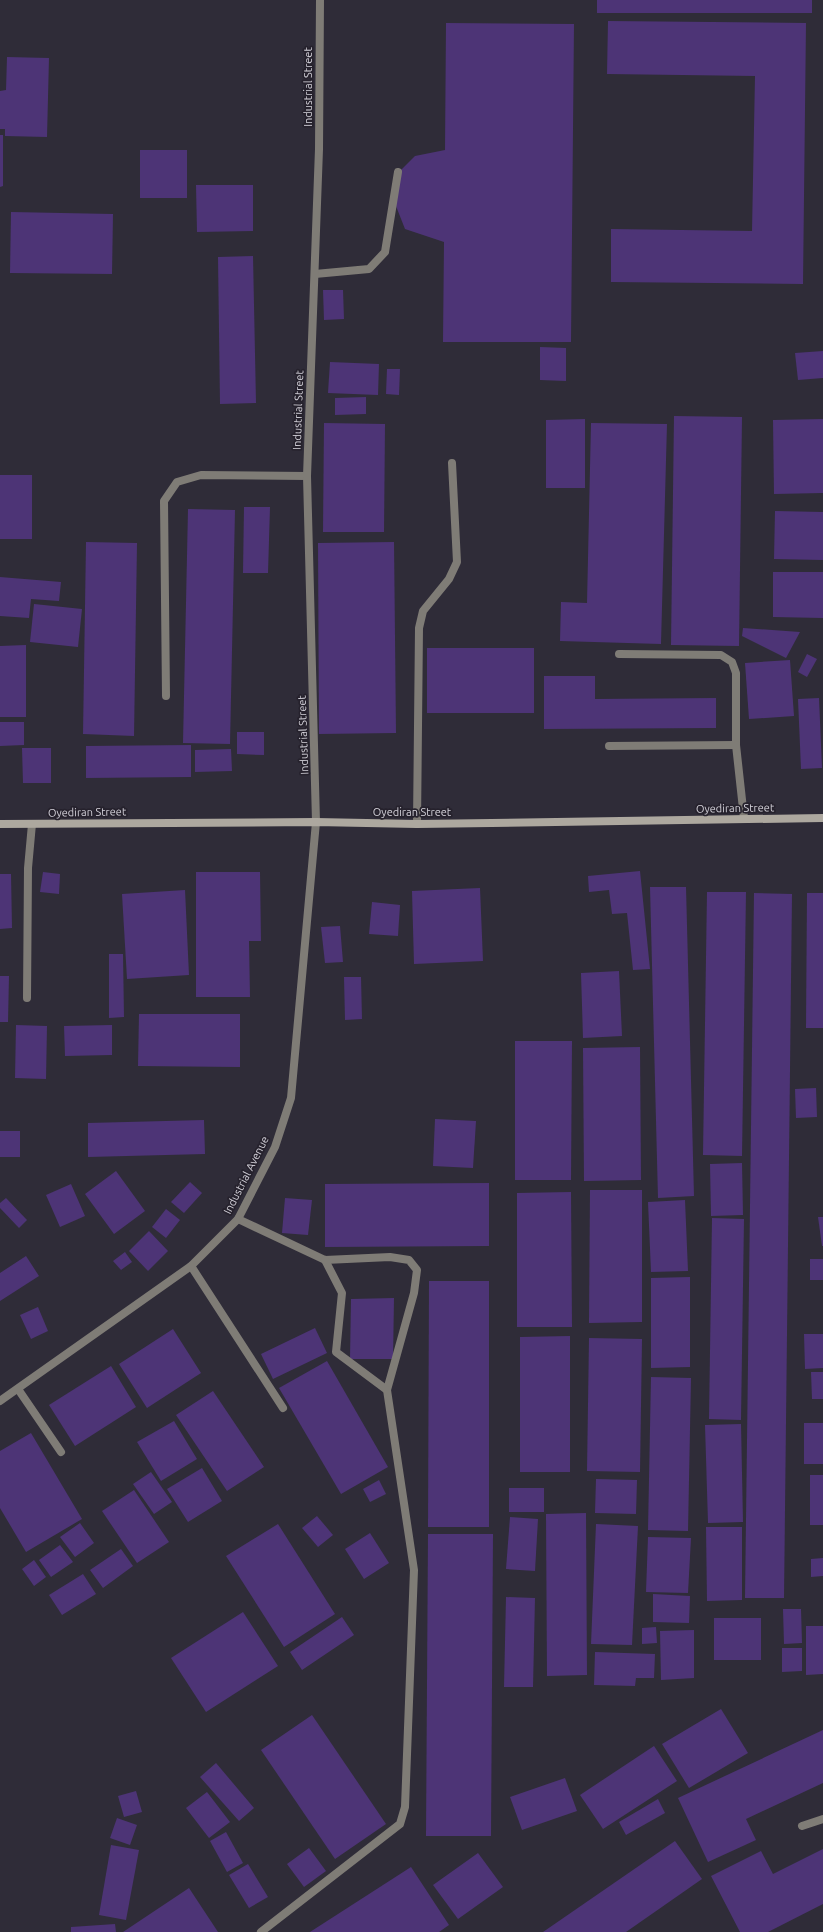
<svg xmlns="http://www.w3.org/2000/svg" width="823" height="1932" font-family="Ubuntu,sans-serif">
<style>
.building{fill:#4d3476}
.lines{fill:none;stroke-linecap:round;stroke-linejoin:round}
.lane{stroke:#7f7c76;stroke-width:8}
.street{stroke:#7f7c76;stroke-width:8}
.secondary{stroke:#ada89f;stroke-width:8}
.labels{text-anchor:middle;stroke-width:3.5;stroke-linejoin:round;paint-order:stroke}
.street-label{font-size:11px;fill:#d4d2da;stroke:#26222d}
</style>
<rect width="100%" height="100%" fill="#2f2c38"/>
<g class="building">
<rect x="597" y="0" width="215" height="13"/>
<path d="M608,21l198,2 -3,261 -192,-2v-53l141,2 3,-155 -148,-2z"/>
<path d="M446,23l128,1 -3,318h-128l1,-100 -39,-13 -11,-28 3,-27 18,-18 30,-6z"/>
<path d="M7,57l42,1 -2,79 -42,-1v-7h-5v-38l6,-1z"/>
<path d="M0,135h3v51l-3,1z"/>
<rect x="140" y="150" width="47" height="48"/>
<path d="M196,185h57v46l-56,1z"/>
<path d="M11,212l102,2 -1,60 -102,-1z"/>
<path d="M253,256l3,147 -36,1 -2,-147z"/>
<path d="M323,290h20l1,29 -20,1z"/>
<path d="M540,347l26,1v33l-26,-1z"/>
<path d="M823,351v27l-25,2 -3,-27z"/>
<path d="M330,362l49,2 -1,31 -50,-2z"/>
<path d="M387,369h13l-1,26 -13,-1z"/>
<path d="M366,397v17l-31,1v-17z"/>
<path d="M674,416l68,1 -3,229 -68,-1z"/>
<path d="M585,419v69h-39v-68z"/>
<path d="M823,419v74l-49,1 -1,-74z"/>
<path d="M324,423l61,1 -1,108h-61z"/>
<path d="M591,423l76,1 -6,220 -101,-3 1,-39 26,1z"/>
<rect x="0" y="475" width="32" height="64"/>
<path d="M244,507h26l-2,66h-25z"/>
<path d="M188,509l47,1 -5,234 -47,-1z"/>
<path d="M775,511l48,1v48l-49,-1z"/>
<path d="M86,542l51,1 -3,193 -51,-2z"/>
<path d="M394,542l2,191 -77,1 -1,-191z"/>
<path d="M773,572h50v46l-50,-1z"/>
<path d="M0,577l61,5 -2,19 -28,-2 -2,19 -29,-2z"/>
<path d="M34,604l48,5 -4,38 -48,-5z"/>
<path d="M743,628l57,4 -14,26 -44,-22z"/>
<path d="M26,645v72h-26v-71z"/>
<rect x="427" y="648" width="107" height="65"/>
<path d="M807,654l10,5 -10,18 -9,-5z"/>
<path d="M790,660l4,56 -45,3 -4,-56z"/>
<path d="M544,676h51v23l121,-1v30l-172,1z"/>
<path d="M819,698l3,70 -21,1 -3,-70z"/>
<path d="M0,722h24v23l-24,1z"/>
<path d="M237,732h27v23l-27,-1z"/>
<path d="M191,745v32l-105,1v-32z"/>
<path d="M22,748h29v35h-28z"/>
<path d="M231,749l1,22 -37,1v-22z"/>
<path d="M640,871l10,98 -17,1 -6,-57 -15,1 -3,-24 -20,2 -1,-16z"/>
<path d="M43,872l17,2 -1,20 -19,-2z"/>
<path d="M196,872h64l1,69h-12l1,56h-54z"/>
<path d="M0,874h11l1,54 -12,1z"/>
<path d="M650,887h36l8,309 -36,2z"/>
<path d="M480,888l3,73 -69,3 -2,-73z"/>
<path d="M185,890l4,85 -62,4 -5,-85z"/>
<path d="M707,892h39l-4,264 -39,-1z"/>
<path d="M754,893l38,1 -8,704h-39z"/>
<path d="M807,893h16v135h-17z"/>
<path d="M372,902l28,3 -2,31 -29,-2z"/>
<path d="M340,926l3,36 -18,1 -4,-36z"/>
<path d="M109,954h14l1,63 -15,1z"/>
<path d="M619,971l3,65 -39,2 -2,-65z"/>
<path d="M0,976h9l-1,46h-8z"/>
<path d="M344,977h17l1,42 -17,1z"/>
<path d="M139,1014h101v53l-102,-1z"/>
<path d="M16,1025l31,1 -1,53 -31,-1z"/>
<path d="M112,1025v30l-47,1 -1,-30z"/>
<path d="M515,1041h57l-1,139h-56z"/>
<path d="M640,1047l1,133 -57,1 -1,-133z"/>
<path d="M816,1088l1,29 -21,1 -1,-29z"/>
<path d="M435,1119l41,2 -3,47 -40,-2z"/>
<path d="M204,1120l1,34 -117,3v-34z"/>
<rect x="0" y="1131" width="20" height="26"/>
<path d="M742,1163l1,52 -32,1 -1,-52z"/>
<path d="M116,1171l29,40 -31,23 -29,-40z"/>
<path d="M190,1182l12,11 -18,20 -13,-11z"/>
<path d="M489,1183v63l-164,1v-63z"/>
<path d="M71,1184l14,32 -25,11 -14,-32z"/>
<path d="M590,1190h52v132l-53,1z"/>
<path d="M571,1192l1,135h-55v-134z"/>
<path d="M6,1198l21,22 -8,8 -19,-20v-5z"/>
<path d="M285,1198l27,2 -4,35 -26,-2z"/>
<path d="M685,1200l3,71 -37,1 -3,-70z"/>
<path d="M166,1209l14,11 -14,18 -14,-11z"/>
<path d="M818,1217h5v29h-1z"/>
<path d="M712,1218l32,1 -3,201 -32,-1z"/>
<path d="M149,1231l19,20 -20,20 -19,-20z"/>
<path d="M125,1252l7,10 -11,8 -8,-9z"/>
<path d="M26,1256l13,20 -39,25v-28z"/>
<rect x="810" y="1259" width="13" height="21"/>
<path d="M690,1277v90l-39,1v-90z"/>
<path d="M429,1281h60v246h-61z"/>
<path d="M394,1298l-1,61h-43l1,-60z"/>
<path d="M38,1307l10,24 -17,8 -11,-24z"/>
<path d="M315,1328l12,25 -54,26 -12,-25z"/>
<path d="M173,1329l28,44 -54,35 -28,-44z"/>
<path d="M804,1334h19v34l-18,1z"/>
<path d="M570,1336v136h-50v-135z"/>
<path d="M589,1338l53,1 -2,133 -53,-1z"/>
<path d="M327,1361l61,106 -47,27 -62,-106z"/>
<path d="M111,1366l25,41 -61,39 -26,-41z"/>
<path d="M811,1372h12v27h-11z"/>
<path d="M651,1377l40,1 -3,153 -40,-1z"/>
<path d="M213,1391l51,76 -37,24 -51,-76z"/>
<path d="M174,1421l23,38 -36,22 -24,-39z"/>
<rect x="804" y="1423" width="19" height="41"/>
<path d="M741,1424l2,98 -35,1 -3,-98z"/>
<path d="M31,1433l51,86 -56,33 -26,-44v-57z"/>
<path d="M202,1468l20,33 -34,21 -21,-33z"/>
<path d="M151,1472l21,30 -18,12 -21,-30z"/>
<rect x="810" y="1475" width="13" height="50"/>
<path d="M596,1479l41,1 -1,34 -41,-1z"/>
<path d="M379,1480l7,14 -16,8 -7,-13z"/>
<rect x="509" y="1488" width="35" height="24"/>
<path d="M134,1490l35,52 -32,21 -35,-52z"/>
<path d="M586,1513l1,162 -40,1 -1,-162z"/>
<path d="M317,1516l16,19 -15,12 -16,-19z"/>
<path d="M510,1517l28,2 -3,52 -29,-2z"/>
<path d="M80,1523l14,20 -19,14 -15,-20z"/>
<path d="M278,1524l57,90 -51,33 -58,-91z"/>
<path d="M596,1524l42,2 -6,119 -41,-1z"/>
<path d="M706,1527h36v73l-35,1z"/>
<path d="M370,1533l19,30 -25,16 -19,-30z"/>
<path d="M428,1534h65l-2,302h-65z"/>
<path d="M648,1537l43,1 -3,55 -42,-1z"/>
<path d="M60,1545l13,17 -22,15 -12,-17z"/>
<path d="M121,1549l12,17 -30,22 -13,-18z"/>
<path d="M823,1558v18l-12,1v-18z"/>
<path d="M34,1560l12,17 -12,9 -12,-17z"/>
<path d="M83,1574l13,20 -34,21 -13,-20z"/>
<path d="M653,1594l37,2 -1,27 -36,-1z"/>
<path d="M506,1597l29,1 -2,89h-29z"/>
<path d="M783,1609h18l1,34 -18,1z"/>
<path d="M243,1612l35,54 -72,46 -35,-54z"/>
<path d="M342,1617l12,18 -52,35 -12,-18z"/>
<rect x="714" y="1618" width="47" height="42"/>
<path d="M806,1626h17v48l-17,1z"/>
<path d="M656,1627l1,16 -15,1v-16z"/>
<path d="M694,1630v48l-33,2 -1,-49z"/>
<path d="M782,1648h20v23l-20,1z"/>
<path d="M595,1652l60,2 -1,24h-18l-1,8 -41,-1z"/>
<path d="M721,1709l27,44 -59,35 -27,-44z"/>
<path d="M312,1715l74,109 -51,35 -74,-109z"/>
<path d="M823,1730v53l-77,36 10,21 -48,22 -30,-64z"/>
<path d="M654,1746l23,35 -74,48 -23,-34z"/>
<path d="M216,1763l38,45 -15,13 -39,-44z"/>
<path d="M565,1778l12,33 -55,19 -12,-33z"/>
<path d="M136,1791l6,21 -18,5 -6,-21z"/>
<path d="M207,1792l23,30 -21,16 -23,-30z"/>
<path d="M658,1799l7,14 -39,22 -7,-13z"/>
<path d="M117,1818l20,7 -7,20 -20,-7z"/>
<path d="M226,1832l17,31 -16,9 -17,-31z"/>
<path d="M675,1841l27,38 -76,53h-83z"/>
<path d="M111,1845l28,5 -13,70 -27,-5z"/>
<path d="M309,1848l17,23 -22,16 -17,-23z"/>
<path d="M823,1849v55l-55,28h-28l-29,-56 50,-25 12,23z"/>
<path d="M478,1853l25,34 -45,32 -25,-34z"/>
<path d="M248,1864l20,33 -19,11 -20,-33z"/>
<path d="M411,1867l38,58 -10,7h-129z"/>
<path d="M189,1888l29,44h-95z"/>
<path d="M115,1924l1,8h-45v-5z"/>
</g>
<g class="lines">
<g class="lane">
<path d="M315,274l54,-5 16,-17 13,-80"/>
<path d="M619,654l102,1 11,7 4,11v72l8,73"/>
<path d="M166,696l-2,-195 13,-19 24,-7 106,1"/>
<path d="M609,746l127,-1"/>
<path d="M417,824l2,-196 4,-17 26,-32 8,-17 -5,-99"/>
<path d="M27,998l1,-130 4,-44"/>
<path d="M238,1219l87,41 65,-3 19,3 8,10 -3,23 -27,97"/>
<path d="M191,1266l92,142"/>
<path d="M18,1389l43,63"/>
<path d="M802,1826l21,-7"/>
<path d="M261,1932l139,-108 5,-17 9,-237 -27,-180 -51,-38 6,-59 -17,-33"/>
</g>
<path class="street" d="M0,1401l191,-135 47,-47 37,-72 16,-49 25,-276 -9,-346 12,-327 1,-149"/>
<path class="secondary" d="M0,824l316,-2 101,2 406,-6"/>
</g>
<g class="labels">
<g class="street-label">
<text transform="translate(308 87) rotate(-90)" y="4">Industrial Street</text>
<text transform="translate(298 410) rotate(-88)" y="4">Industrial Street</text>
<text transform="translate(303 735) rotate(-92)" y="4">Industrial Street</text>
<text transform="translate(735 808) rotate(-1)" y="4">Oyediran Street</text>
<text transform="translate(87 812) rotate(-1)" y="4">Oyediran Street</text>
<text x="412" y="816">Oyediran Street</text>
<text transform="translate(246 1175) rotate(-63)" y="4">Industrial Avenue</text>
</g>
</g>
</svg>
